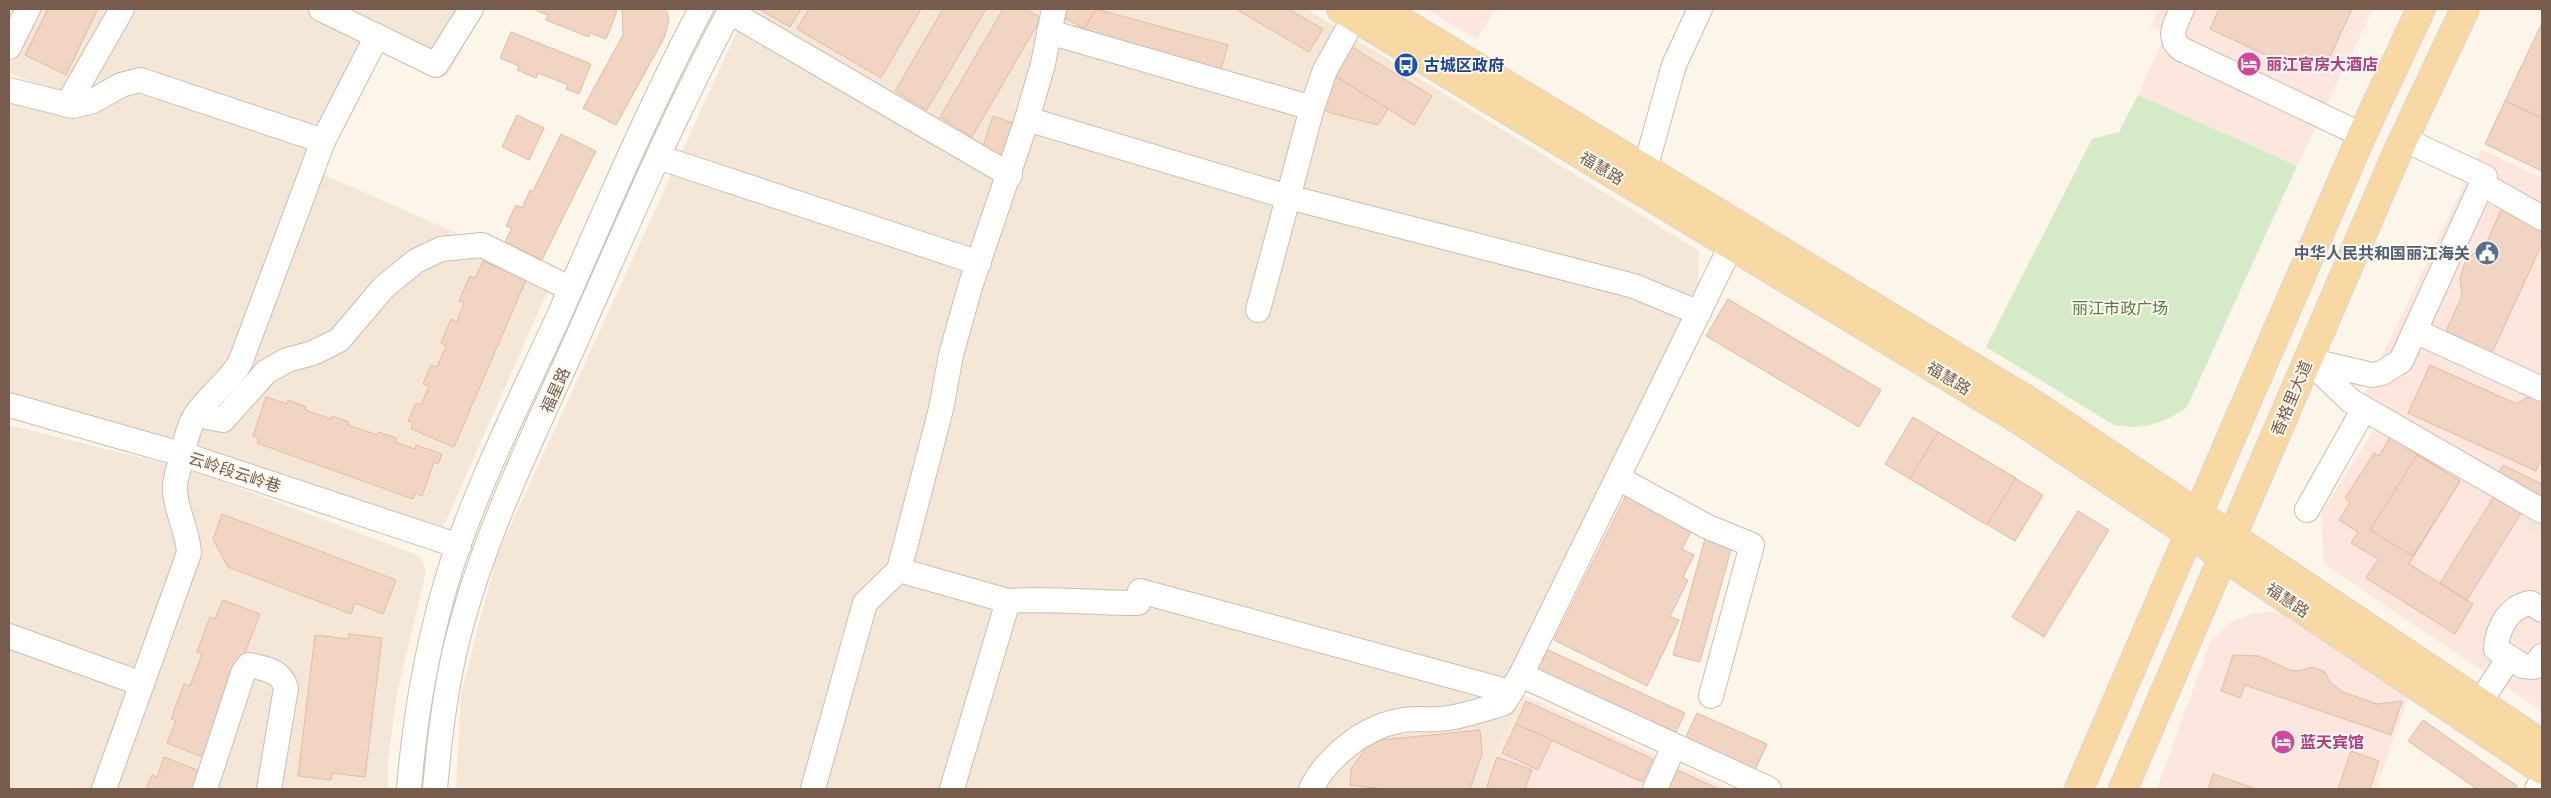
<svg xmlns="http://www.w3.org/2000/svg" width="2551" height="798" font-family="Poppins,'Noto Sans SC',sans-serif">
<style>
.residential{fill:#f4e7d7}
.commercial{fill:#fce6dd}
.green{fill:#d5eac7}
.building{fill:#f1d4c1;stroke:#e4bba1}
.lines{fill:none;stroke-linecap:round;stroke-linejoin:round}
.minor-casing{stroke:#cebdae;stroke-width:26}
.major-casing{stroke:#dcd4d0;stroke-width:30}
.minor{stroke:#fff;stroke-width:24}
.major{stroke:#f9d9a3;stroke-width:28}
.labels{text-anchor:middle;stroke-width:4;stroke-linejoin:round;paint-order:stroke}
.hotel-label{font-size:16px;font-weight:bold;fill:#b23c85;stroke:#fff9f0;text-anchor:start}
.transit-label{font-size:16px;font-weight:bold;fill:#164399;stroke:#fff9f0;text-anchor:start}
.street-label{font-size:16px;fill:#775b4c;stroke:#fff9f0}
.service-label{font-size:16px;font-weight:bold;fill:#4e5e75;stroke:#fff9f0;text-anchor:end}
.park-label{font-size:16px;fill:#547c44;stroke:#fff9f0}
</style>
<rect width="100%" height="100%" fill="#fcf5e9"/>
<g class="residential">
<path d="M38,9h436l7,7 -34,59 -64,-31 -63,129 141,62 25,3 72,29 -116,263 -219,-73 -214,-64v-296l53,-3 -53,-21v-7z"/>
<path d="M749,9h558l392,242 -1,38 -169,398 -32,60 -14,42h-1027l5,-95 36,-139 242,-528z"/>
<path d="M9,425l185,46 226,85 6,16 -29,121 -9,68v28h-379z"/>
<path d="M2542,499v41l-18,-12z"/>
</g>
<g class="commercial">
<path d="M1426,9h69l-18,30z"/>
<path d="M2158,9h215l-76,157 -159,-71 28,-62 -15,-6z"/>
<path d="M2481,149l61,29v320l-179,-102z"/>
<path d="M2378,424l157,87 -11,17 18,12v171l-218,-147 -3,-51z"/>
<path d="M2268,612l13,1 128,82 -33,94h-219l53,-147 21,-20 24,-9z"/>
<path d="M1524,695l205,94h-246l14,-42z"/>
</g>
<path class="green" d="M2138,95l159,71 -110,241c-23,17 -45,23 -73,18l-128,-78 106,-208 27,-7z"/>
<g class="building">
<path d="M48,9h50l-32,66 -41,-20z"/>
<path d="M538,9h74l5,2 -11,28 -16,-6 -1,4 -43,-17 2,-5 -11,-4z"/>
<path d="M622,9h44l3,11 -5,18 -48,87 -33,-17 40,-73z"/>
<path d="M759,9h42l-11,18z"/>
<path d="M809,9h112l-40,69 -84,-49z"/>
<path d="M943,9h43l-59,101 -32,-19z"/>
<path d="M1003,9h23l15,9 -69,119 -32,-20z"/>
<path d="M1064,9h32l-12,20 -24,-14z"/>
<path d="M1096,9l132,36 -7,24 -137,-40z"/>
<path d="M1236,9h52l35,20 -14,23z"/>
<path d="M2219,9h133l-25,54 -19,-9 -8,17 -90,-42z"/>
<path d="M2542,23v95l-37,-17z"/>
<path d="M511,32l80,32 -12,30 -13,-5 2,-4 -30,-12 -2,5 -19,-8 2,-4 -19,-8z"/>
<path d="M1352,47l80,49 -18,29 -79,-49z"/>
<path d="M1335,76l53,33 -10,16 -47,-12 -12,-6z"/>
<path d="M2505,101l37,17v53l-57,-27z"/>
<path d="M517,115l27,13 -15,32 -27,-13z"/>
<path d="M993,116l26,9 -12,37 -26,-10z"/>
<path d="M561,134l35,17 -54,109 -37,-18 7,-14 -6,-2 10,-21 6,3 8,-18 3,1z"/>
<path d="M2502,208l40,19v17l-50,109 -46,-22 16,-35 -2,-17 5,-17 12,-12 8,-4z"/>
<path d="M483,261l43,19 -72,167 -43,-18 2,-6 -5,-2 8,-18 5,2 8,-19 -6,-2 8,-19 6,2 9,-21 -5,-3 10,-24 6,3 7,-19 -5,-2 11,-25 5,2z"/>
<path d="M1728,299l153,91 -22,37 -153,-91z"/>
<path d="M2430,365l87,39 11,-7 14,4v56l-6,14 -128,-58z"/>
<path d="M266,397l21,7 1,-4 18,7 -1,3 26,9 1,-3 17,6 -1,3 29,10 1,-3 18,6 -1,4 20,7 1,-4 26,9 -4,10 -4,-2 -12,34 -7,-3 -2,6 -156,-56 2,-4 -6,-3z"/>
<path d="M1913,417l130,78 -28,46 -130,-77z"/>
<path d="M1938,432l78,46 -29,47 -77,-46z"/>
<path d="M2390,437l70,44 -51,83 64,40 -18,30 -89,-56 12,-19 -27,-16 7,-11 -19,-12 11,-18 -5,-4 29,-45 5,3z"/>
<path d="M2417,455l43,26 -47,75 -43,-26z"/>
<path d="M2503,465l39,19v13l-44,-22z"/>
<path d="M2498,490l27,17 -58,93 -27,-17z"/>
<path d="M1627,493l67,33 -12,23 12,6 -11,22 5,3 -18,36 9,4 -32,66 -93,-46z"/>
<path d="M2078,511l31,19 -65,107 -32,-20z"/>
<path d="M222,514l174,66 -13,34 -28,-11 -4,11 -123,-47 -15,-28z"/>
<path d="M1706,535l27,7 -33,120 -27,-7z"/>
<path d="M223,600l37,14 -55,144 -38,-15 9,-22 -5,-2 13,-35 6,2 12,-32 -5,-2 13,-35 5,2z"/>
<path d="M349,634l33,4 -17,139 -33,-4 -1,7 -33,-4 17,-141 33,4z"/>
<path d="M1546,649l139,64 -9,19 -139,-62z"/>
<path d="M2233,655l26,1 31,14 9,1 13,-4 12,4 7,12 12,9 34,12 25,-3 -11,34 -146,-50 -5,13 -19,-7z"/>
<path d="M1526,701l127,58 -11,23 -126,-58z"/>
<path d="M1697,713l70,31 -12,26 -70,-31z"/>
<path d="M2423,720l94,66 -2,3h-38l-69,-48z"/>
<path d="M1516,724l36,16 -14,30 -36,-17z"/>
<path d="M1480,730l2,24 -12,35h-87l-33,-4 1,-16 20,-28z"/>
<path d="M2351,751l28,10 -9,28h-32z"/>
<path d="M164,757l38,15 -7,17h-49l6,-14 5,2z"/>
<path d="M1497,757l35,13 -7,19h-39z"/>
<path d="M1675,769l44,20h-54z"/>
<path d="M2213,774l43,15h-48z"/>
</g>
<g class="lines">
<defs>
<g id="minor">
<path d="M321,9l115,56 35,-56"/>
<path d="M2182,9c-6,14 -16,28 -1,40l181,86"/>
<path d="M730,12l280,163"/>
<path d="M1049,32l263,76 13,-38 30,-53"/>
<path d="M9,47l19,-38"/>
<path d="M9,90l64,16 20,-5 28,-16 19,-5 183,61"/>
<path d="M67,105l55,-96"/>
<path d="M1027,119l261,78 346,89 65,27"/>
<path d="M658,157l321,106"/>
<path d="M1645,169l29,-104 26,-56"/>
<path d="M2482,184l60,34"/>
<path d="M1258,310l54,-202"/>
<path d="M2415,331l127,58"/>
<path d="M2308,360l64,15 10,-2 19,-12 84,-184 -82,-38"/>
<path d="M2309,361l42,40 191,110"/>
<path d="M9,405l179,51 271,90"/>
<path d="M196,415l27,5 43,-48 21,-12 26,-7 26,-13 45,-53 32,-26 25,-12 41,-4 89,44"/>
<path d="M1618,478l88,48 46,19 -41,151"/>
<path d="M2307,510l57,-101"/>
<path d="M899,570l109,31 -56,188"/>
<path d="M1008,601c43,-3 86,2 130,2l2,-12 370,101"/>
<path d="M2542,610l-11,-7c-22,3 -34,25 -35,46l27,17 11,1 8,-11"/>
<path d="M9,636l133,48"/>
<path d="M1521,675l248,114"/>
<path d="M2480,702l29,-44"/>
<path d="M104,789l85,-236c-1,-22 -13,-41 -14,-63 -1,-10 4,-21 6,-30 4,-16 6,-30 14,-44 13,-20 33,-33 45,-53l83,-222 54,-105"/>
<path d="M205,789l38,-116 6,-8c17,4 32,5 37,23l-17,101"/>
<path d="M409,789c6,-74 19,-148 41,-219 28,-88 73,-175 111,-259 45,-102 88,-204 140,-302"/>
<path d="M435,789c5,-57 12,-115 28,-170 29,-104 80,-202 123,-301 46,-104 91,-209 145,-309"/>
<path d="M813,789l52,-186 34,-33 42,-161 10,-54 19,-68 57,-168 16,-55 11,-55"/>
<path d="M1311,789c15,-31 53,-62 88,-68 16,-4 33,0 49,-3 19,-3 37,-9 56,-15l17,-28 210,-429"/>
<path d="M1655,789l19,-43"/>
<path d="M2537,789l5,-8"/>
</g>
<g id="major">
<path d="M1341,9l680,412 521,349"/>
<path d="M1381,9l651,394 510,341"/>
<path d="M2079,789l283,-654 59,-126"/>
<path d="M2123,789l275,-638 67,-142"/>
</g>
</defs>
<use href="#minor" class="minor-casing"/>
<use href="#major" class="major-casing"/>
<use href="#minor" class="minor"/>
<use href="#major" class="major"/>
</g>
<defs>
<symbol id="hotel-disc" viewBox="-11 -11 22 22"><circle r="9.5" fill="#d1479c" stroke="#fff9f0"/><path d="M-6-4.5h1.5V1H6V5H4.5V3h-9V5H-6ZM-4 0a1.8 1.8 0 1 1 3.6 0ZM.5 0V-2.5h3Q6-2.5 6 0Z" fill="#fff"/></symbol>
<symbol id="bus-disc" viewBox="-11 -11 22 22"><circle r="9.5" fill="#1a4fb4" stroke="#fff9f0"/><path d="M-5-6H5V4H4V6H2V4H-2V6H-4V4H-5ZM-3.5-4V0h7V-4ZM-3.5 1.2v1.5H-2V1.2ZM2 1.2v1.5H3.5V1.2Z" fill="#fff"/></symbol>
<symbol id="civic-disc" viewBox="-11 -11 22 22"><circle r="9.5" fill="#5c6f8a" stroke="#fff9f0"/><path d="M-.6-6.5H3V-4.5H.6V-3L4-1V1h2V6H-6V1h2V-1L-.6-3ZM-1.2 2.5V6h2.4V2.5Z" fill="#fff"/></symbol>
</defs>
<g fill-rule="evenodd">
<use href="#hotel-disc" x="2235" y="50" width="28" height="28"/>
<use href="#bus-disc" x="1392" y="51" width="28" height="28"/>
<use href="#civic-disc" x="2473" y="239" width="28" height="28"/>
<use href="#hotel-disc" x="2269" y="728" width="28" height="28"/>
</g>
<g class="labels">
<g class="hotel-label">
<text x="2266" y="70">丽江官房大酒店</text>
<text x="2300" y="748">蓝天宾馆</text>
</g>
<g class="transit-label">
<text x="1424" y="71">古城区政府</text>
</g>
<g class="street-label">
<text transform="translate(1602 168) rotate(31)" y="6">福慧路</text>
<text transform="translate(1949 378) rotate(31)" y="6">福慧路</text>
<text transform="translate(555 390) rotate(-66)" y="6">福星路</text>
<text transform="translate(2291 398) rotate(-67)" y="6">香格里大道</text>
<text transform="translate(235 472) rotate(18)" y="6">云岭段云岭巷</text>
<text transform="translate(2288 600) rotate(34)" y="6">福慧路</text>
</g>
<g class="service-label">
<text x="2470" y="259">中华人民共和国丽江海关</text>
</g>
<g class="park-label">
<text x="2120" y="314">丽江市政广场</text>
</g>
</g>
<rect width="2551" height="798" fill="none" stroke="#775b4c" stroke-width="20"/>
</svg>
